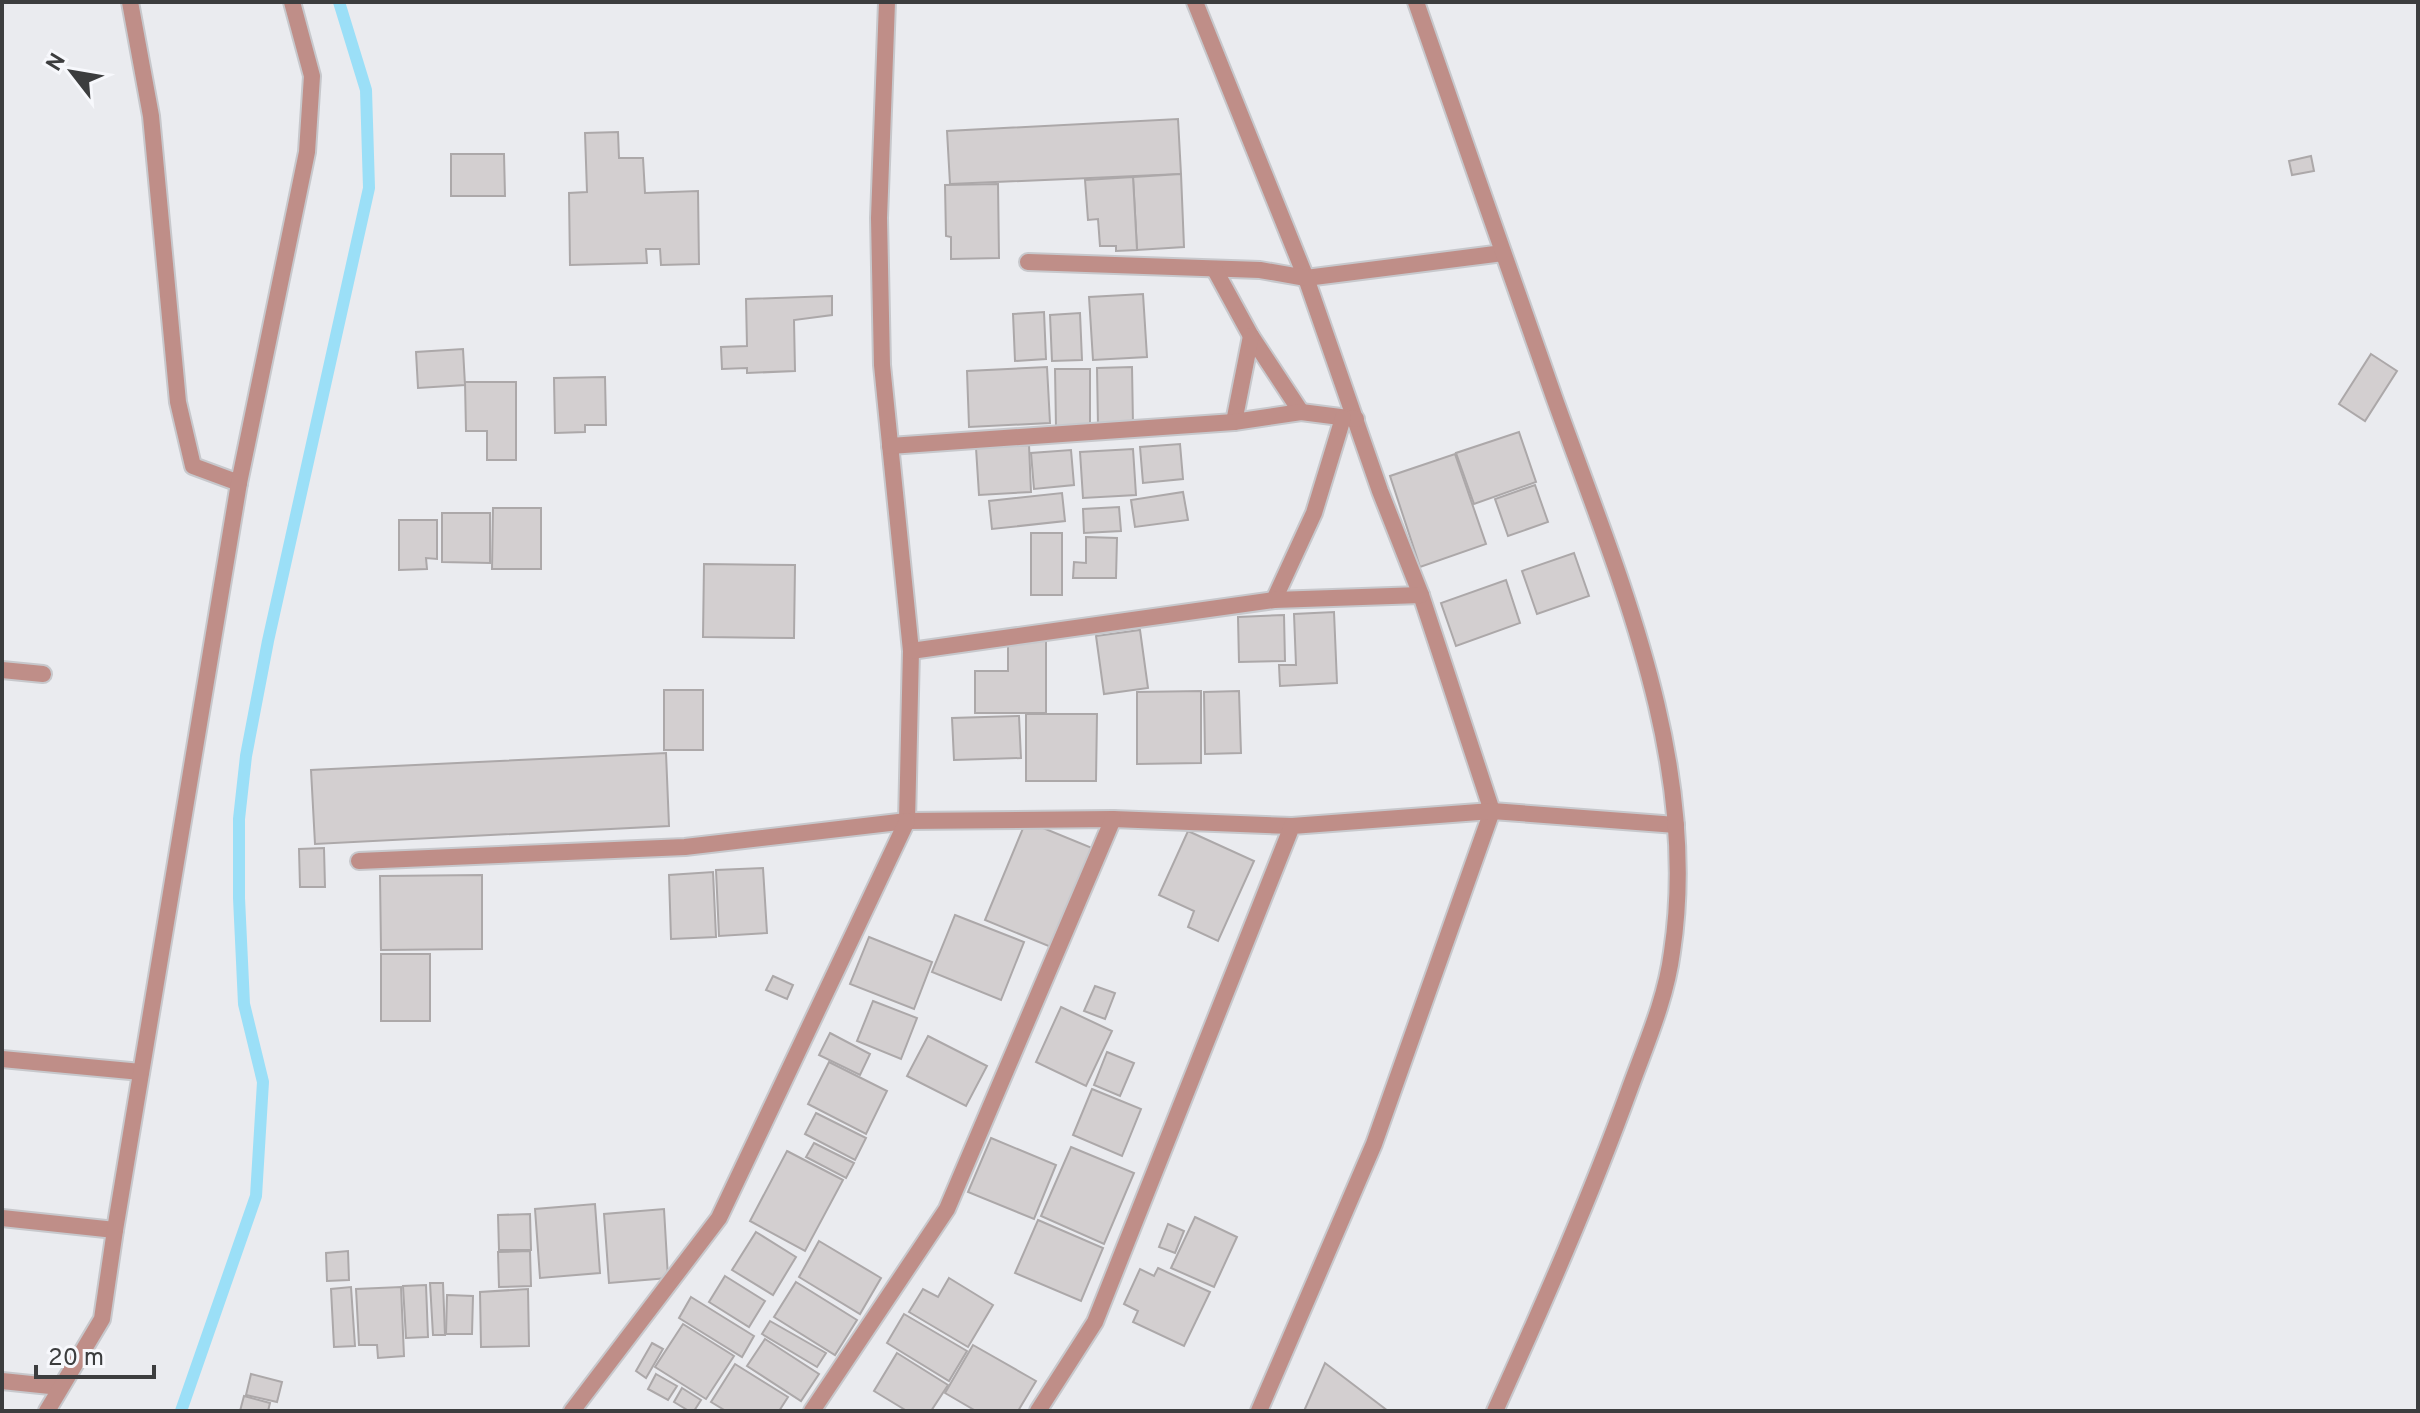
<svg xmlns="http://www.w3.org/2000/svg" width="2420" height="1413" font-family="Overpass,sans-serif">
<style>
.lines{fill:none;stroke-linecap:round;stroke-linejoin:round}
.stream{stroke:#9bdff7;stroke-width:12}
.building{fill:#d3cfd0;stroke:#aca8a9;stroke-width:2}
.minor-casing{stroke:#c7c8cc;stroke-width:20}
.tertiary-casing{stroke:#c7c8cc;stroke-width:20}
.minor{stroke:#bf8e88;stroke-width:16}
.tertiary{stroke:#bf8e88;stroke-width:16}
</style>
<rect width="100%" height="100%" fill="#eaebef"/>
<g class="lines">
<path class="stream" d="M181,1411l75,-215 7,-114 -19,-78 -5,-106v-79l7,-63 22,-115 101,-453 -3,-98 -27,-88"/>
</g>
<g class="building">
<path d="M1178,119l3,55 -231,10 -3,-53z"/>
<path d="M618,132l1,26h24l2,35 53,-2 1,73 -38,1 -1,-16h-14l1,14 -77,2 -1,-72 18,-1 -2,-59z"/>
<path d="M451,154h53l1,42h-54z"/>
<path d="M2311,156l3,15 -22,4 -3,-14z"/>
<path d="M1181,174l3,73 -47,3 -4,-73z"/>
<path d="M1133,177l4,73 -21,1v-5h-16l-2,-27 -10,1 -3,-40z"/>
<path d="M998,184l1,74 -48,1v-22l-5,-1 -1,-51z"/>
<path d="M1143,294l4,63 -54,3 -4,-63z"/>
<path d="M832,296v19l-38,5 1,51 -48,2v-5l-25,1 -1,-22 26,-1 -1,-47z"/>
<path d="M1044,312l2,47 -31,2 -2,-47z"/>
<path d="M1080,313l2,47 -30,1 -2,-46z"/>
<path d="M463,349l2,36 -47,3 -2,-36z"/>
<path d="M2371,354l26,17 -32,50 -26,-17z"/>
<path d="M1047,367l3,56 -81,4 -2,-56z"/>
<path d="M1132,367l1,58 -35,1 -1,-58z"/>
<path d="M1055,369h35v57l-34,1z"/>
<path d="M605,377l1,48h-21v7l-30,1 -1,-55z"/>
<path d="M465,382h51v78h-29v-29h-21z"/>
<path d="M1519,432l17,50 -62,22 -18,-51z"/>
<path d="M1180,444l3,35 -40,4 -3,-36z"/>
<path d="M1029,445l2,47 -52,3 -3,-47z"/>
<path d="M1133,449l3,46 -53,3 -3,-46z"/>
<path d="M1071,450l3,35 -40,4 -3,-36z"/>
<path d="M1455,454l31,90 -66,23 -30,-91z"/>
<path d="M1535,485l13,37 -40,14 -13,-37z"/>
<path d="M1183,492l5,28 -53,7 -4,-27z"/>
<path d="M1062,493l3,28 -73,8 -3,-28z"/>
<path d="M1119,507l2,24 -37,2 -1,-24z"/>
<path d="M493,508h48v61h-49z"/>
<path d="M442,513h48v50l-48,-1z"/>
<path d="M399,520h38v39l-11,-1 1,11 -28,1z"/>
<rect x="1031" y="533" width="31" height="62"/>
<path d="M1086,537l31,1 -1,40h-43l1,-16 12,1z"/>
<path d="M1574,553l15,43 -52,18 -15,-43z"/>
<path d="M704,564l91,1 -1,73 -91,-1z"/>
<path d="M1506,580l14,43 -64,23 -15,-43z"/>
<path d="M1334,612l3,71 -57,3 -1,-21h17l-2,-51z"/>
<path d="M1284,615l1,46 -46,1 -1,-45z"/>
<path d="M1140,630l8,58 -44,6 -8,-58z"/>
<path d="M1008,639h38v74h-71v-42h33z"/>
<rect x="664" y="690" width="39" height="60"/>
<path d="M1201,691v72l-64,1v-72z"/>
<path d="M1239,691l2,62 -36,1 -1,-62z"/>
<path d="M1026,714h71l-1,67h-70z"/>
<path d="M1019,716l2,42 -67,2 -2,-42z"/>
<path d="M666,753l3,73 -354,18 -4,-74z"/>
<path d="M1026,821l66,27 -41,99 -66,-27z"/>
<path d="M1188,831l66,30 -36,80 -30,-14 6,-16 -35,-16z"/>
<path d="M324,848l1,39h-25l-1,-38z"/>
<path d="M763,868l4,65 -48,3 -3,-66z"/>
<path d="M713,872l3,65 -45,2 -2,-64z"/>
<path d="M482,875v74l-101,1 -1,-74z"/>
<path d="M955,915l69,27 -23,58 -69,-28z"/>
<path d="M869,937l63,25 -18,47 -64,-25z"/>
<rect x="381" y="954" width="49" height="67"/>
<path d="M773,976l20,9 -6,14 -21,-9z"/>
<path d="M1095,986l20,7 -10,26 -21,-8z"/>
<path d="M873,1001l44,17 -16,41 -44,-18z"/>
<path d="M1061,1007l51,24 -26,55 -50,-24z"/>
<path d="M830,1033l40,21 -10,21 -41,-20z"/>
<path d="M928,1036l59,30 -21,40 -59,-30z"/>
<path d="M1107,1052l27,11 -14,33 -26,-11z"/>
<path d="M829,1062l58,29 -21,43 -58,-30z"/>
<path d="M1092,1089l49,20 -19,47 -49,-21z"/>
<path d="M816,1113l50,25 -11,22 -50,-26z"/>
<path d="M991,1138l65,27 -22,54 -66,-27z"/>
<path d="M814,1143l40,20 -8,15 -40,-21z"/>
<path d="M1071,1147l63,26 -30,71 -63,-28z"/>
<path d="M787,1151l56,29 -38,71 -55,-30z"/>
<path d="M595,1204l5,69 -60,5 -5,-69z"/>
<path d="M664,1209l4,69 -59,5 -5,-69z"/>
<path d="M530,1214l1,36h-32l-1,-35z"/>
<path d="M1195,1217l42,20 -23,50 -43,-19z"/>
<path d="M1038,1220l65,28 -22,53 -66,-28z"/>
<path d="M1168,1224l16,7 -9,22 -16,-6z"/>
<path d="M756,1232l40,25 -23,38 -41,-25z"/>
<path d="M819,1241l62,37 -21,36 -61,-37z"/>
<path d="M348,1251l1,29 -22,1 -1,-28z"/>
<path d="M530,1251l1,35 -32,1 -1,-35z"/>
<path d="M1158,1268l52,24 -26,54 -51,-24 5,-11 -14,-7 16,-35 14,7z"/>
<path d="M725,1276l40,25 -16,26 -40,-25z"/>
<path d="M949,1278l44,27 -25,42 -59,-35 14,-23 15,8z"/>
<path d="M796,1282l61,38 -22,35 -61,-38z"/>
<path d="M430,1283h13l2,52h-12z"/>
<path d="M426,1285l2,52 -22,1 -3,-52z"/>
<path d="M351,1287l4,59 -21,1 -3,-58z"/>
<path d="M401,1287l3,69 -26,2 -1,-13h-18l-3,-56z"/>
<path d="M528,1289l1,57 -48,1 -1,-55z"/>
<path d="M447,1295l26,1 -1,38h-26z"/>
<path d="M691,1297l63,39 -12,21 -63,-39z"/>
<path d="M904,1314l63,37 -18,30 -62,-38z"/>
<path d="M770,1321l56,32 -9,14 -55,-33z"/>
<path d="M683,1324l51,32 -28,43 -51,-32z"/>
<path d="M765,1339l54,35 -18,27 -54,-35z"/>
<path d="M652,1343l11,6 -17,29 -10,-7z"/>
<path d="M973,1345l63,36 -18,30h-42l-31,-18z"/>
<path d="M897,1353l51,32 -17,26h-24l-33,-20z"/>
<path d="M1325,1363l63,48h-84z"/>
<path d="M735,1364l53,33 -9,14h-53l-15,-9z"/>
<path d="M251,1374l31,8 -5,20 -31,-7z"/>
<path d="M656,1374l21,12 -9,14 -20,-11z"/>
<path d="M682,1388l19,12 -7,11h-5l-15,-9z"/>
<path d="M244,1396l26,7 -2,8h-28z"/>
</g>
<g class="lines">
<defs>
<g id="minor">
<path d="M130,2l21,114 27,286 15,64 46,17"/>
<path d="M887,2l-8,216 3,147 29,286 -4,170 206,-2 179,7"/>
<path d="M1195,2l111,276 74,213 41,104 71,216 -118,333 -115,267"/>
<path d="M1028,262l232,8 46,8 197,-25"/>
<path d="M1215,270l36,66 50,76"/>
<path d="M1234,422l17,-86"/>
<path d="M890,446l344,-24 67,-10 55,7"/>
<path d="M1274,600l40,-87 29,-95"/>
<path d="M911,651l363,-51 147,-5"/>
<path d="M2,670l41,4"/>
<path d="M359,861l326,-14 222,-26"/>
<path d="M2,1059l139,13"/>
<path d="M2,1218l113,12"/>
<path d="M2,1381l58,6"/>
<path d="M47,1411l55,-92 13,-89 124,-747 68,-331 5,-76 -20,-74"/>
<path d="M572,1411l147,-193 188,-397"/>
<path d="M812,1411l135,-202 166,-390"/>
<path d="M1038,1411l57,-89 197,-496 200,-15 184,14"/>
</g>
<path id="tertiary" d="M1416,2c46,132 91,263 138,395 63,176 147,364 118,555 -6,47 -26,92 -42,136 -40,110 -87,217 -135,323"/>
</defs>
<use href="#minor" class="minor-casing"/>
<use href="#tertiary" class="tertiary-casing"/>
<use href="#minor" class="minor"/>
<use href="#tertiary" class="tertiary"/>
</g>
<rect width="2420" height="1413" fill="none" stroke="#3c3d3e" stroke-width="8"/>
<g transform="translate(72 72) rotate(301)" stroke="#f7f8fc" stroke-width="6" paint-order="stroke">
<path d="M0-6L14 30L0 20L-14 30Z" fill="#3c3d3e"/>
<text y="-12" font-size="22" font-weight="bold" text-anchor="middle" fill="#3c3d3e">N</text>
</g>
<path d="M36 1365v12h118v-12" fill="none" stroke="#3c3d3e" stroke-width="4"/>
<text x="48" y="1365" font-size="24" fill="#3c3d3e" stroke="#f7f8fc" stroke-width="6" paint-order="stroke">20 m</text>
</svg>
